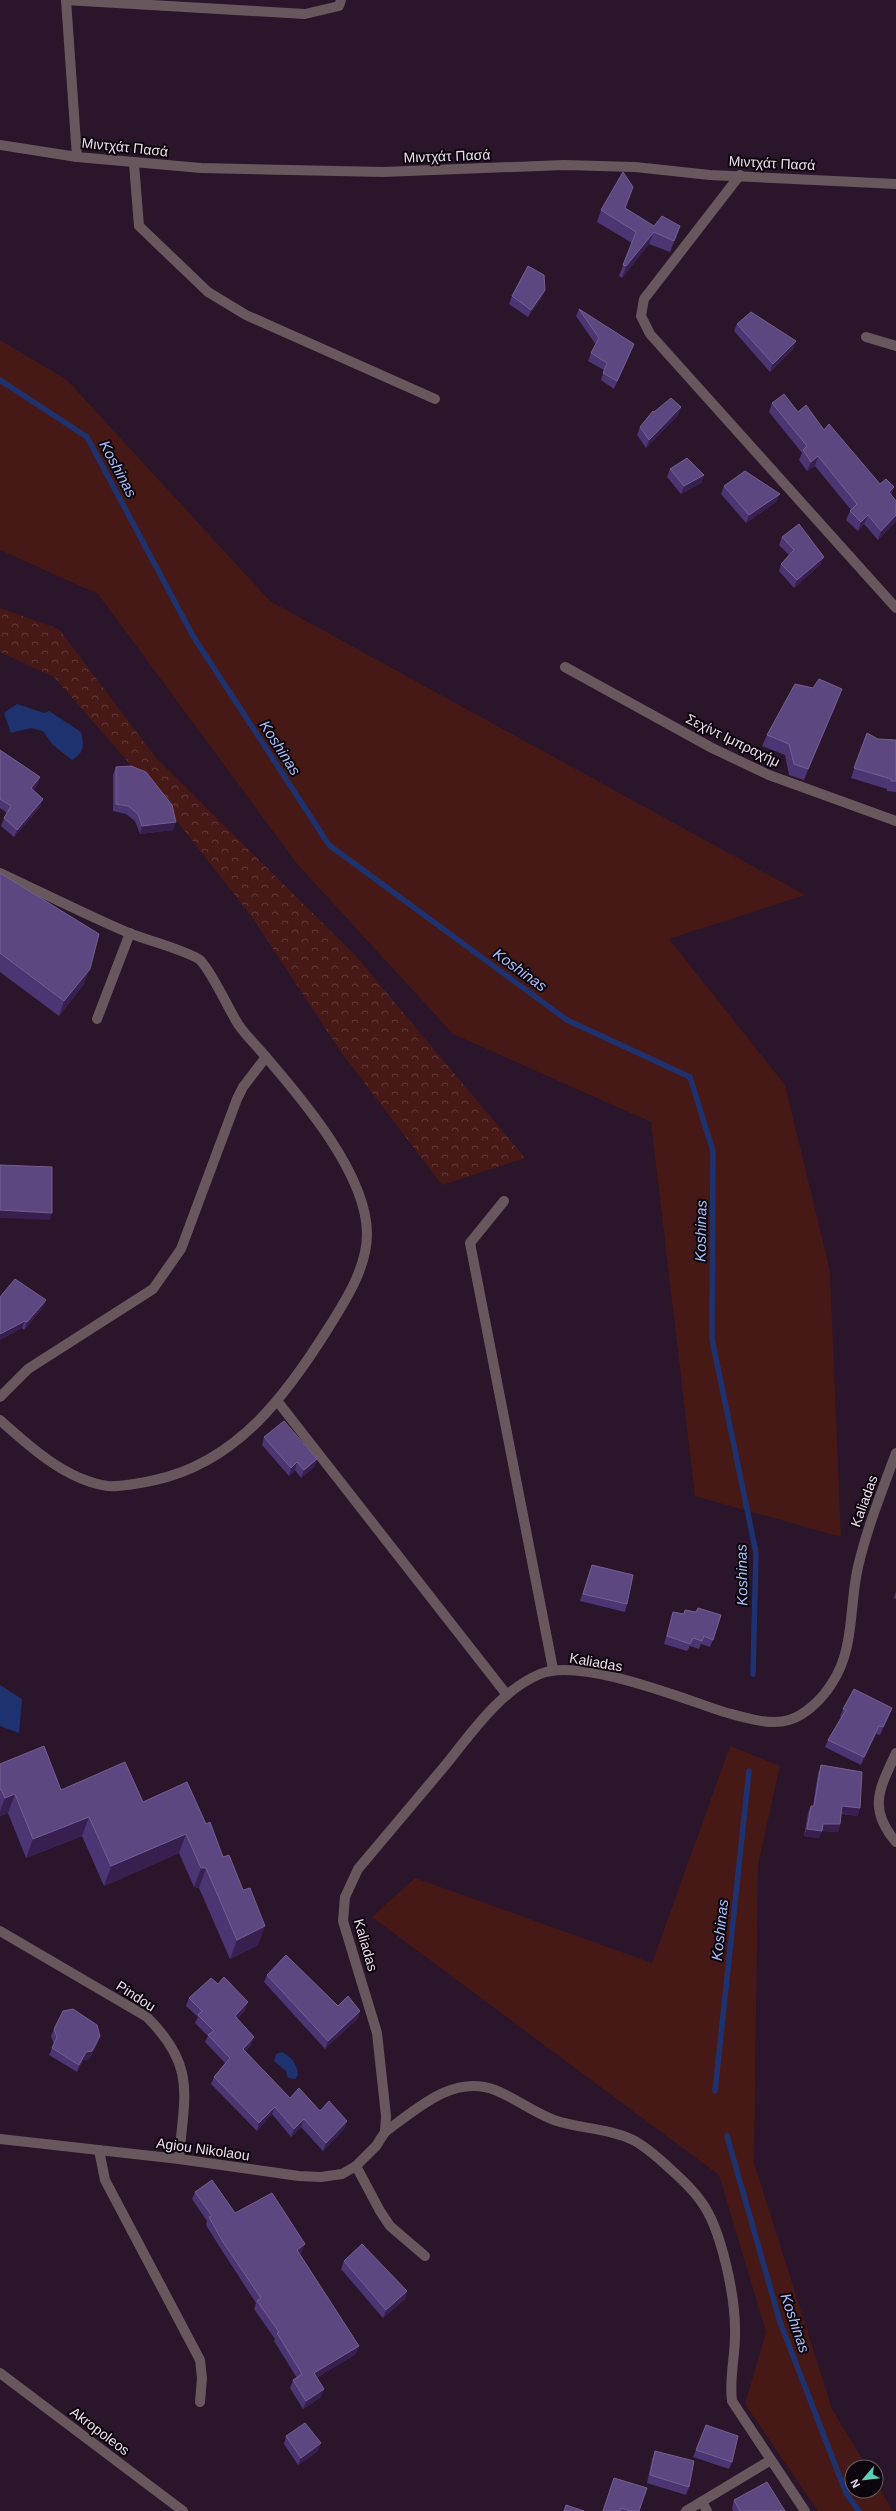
<svg xmlns="http://www.w3.org/2000/svg" width="896" height="2511" font-family="Helvetica,sans-serif">
<style>
.grass{fill:#461916}
.park{fill:url(#park-crowns)}
.water{fill:#1f3270}
.lines{fill:none;stroke-linecap:round;stroke-linejoin:round}
.stream{stroke:#1f3270;stroke-width:5.5}
.service{stroke:#68585d;stroke-width:10}
.minor{stroke:#68585d;stroke-width:10}
.tertiary{stroke:#68585d;stroke-width:10}
.wall{fill:#4c3573}
.shaded-wall{fill:#372050}
.building{fill:#5d4780;stroke:#745f91}
.labels{text-anchor:middle;stroke-width:4;stroke-linejoin:round;paint-order:stroke}
.street-label{font-size:14px;fill:#ecdeec;stroke:#0d050d}
.water-label{font-size:15px;font-style:italic;fill:#a9c0f8;stroke:#0d050d}
</style>
<defs>
<pattern id="park-crowns" width="20" height="18" patternUnits="userSpaceOnUse"><rect width="20" height="18" fill="#461916"/><path d="M2 6a3 3 0 1 1 6 0M12 15a3 3 0 1 1 6 0" fill="none" stroke="#613a38"/></pattern>
</defs>
<rect width="100%" height="100%" fill="#2a152a"/>
<g class="grass">
<path d="M0,340l67,40 203,221 535,294 -136,44 116,146 45,186 11,266 -146,-41 -44,-374 -198,-88 -155,-169 -200,-271 -98,-44z"/>
<path d="M730,1746l50,20 -22,99 -4,298 78,246 35,58h-15v24h24v-9l17,29h-75l-73,-107 21,-72 -47,-157 -347,-258 43,-39 237,85z"/>
</g>
<path class="park" d="M0,608l59,21 97,129 199,197 170,203 -83,27 -101,-133 -89,-135 -100,-128 -98,-112 -54,-25z"/>
<g class="water">
<path d="M17,704l27,9 5,-2 32,21c3,12 4,21 -9,28l-19,-15 -10,-14 -12,-3 -20,5 -7,-20z"/>
<path d="M0,1685l22,14 -3,34 -19,-7z"/>
<path d="M282,2052c10,5 15,12 16,23l-3,4 -7,-1 -2,-7 -12,-10 2,-7z"/>
</g>
<g class="lines">
<g class="stream">
<path d="M0,380l87,57 106,199 136,209 238,175 123,57 23,74 -1,188 44,214 -3,121"/>
<path d="M715,2091l34,-320"/>
<path d="M727,2136l53,186 66,171 13,18"/>
</g>
<path class="service" d="M208,292l38,23 189,84"/>
<g class="minor">
<path d="M66,0l239,14 34,-8 2,-6"/>
<path d="M66,0l11,157"/>
<path d="M0,145l77,12 124,11 182,4 181,-7 71,2 75,8 186,9"/>
<path d="M134,164l5,62 69,66"/>
<path d="M740,175l-96,124 -3,17 9,18 246,274"/>
<path d="M866,337l30,9"/>
<path d="M565,667l147,81 57,27 127,46"/>
<path d="M0,873c43,20 86,42 131,61 14,5 60,18 69,26 12,12 28,48 38,64 8,12 19,22 28,33 37,43 101,118 101,177 0,33 -21,66 -38,93 -42,67 -91,135 -174,153 -14,3 -33,7 -47,6 -42,-6 -78,-39 -108,-66"/>
<path d="M97,1019l33,-86"/>
<path d="M504,1201l-34,42 83,426"/>
<path d="M0,1397l28,-28 125,-80 28,-40 56,-150 6,-12 23,-30"/>
<path d="M278,1402l229,293"/>
<path d="M896,1753c-16,35 -29,55 0,89"/>
<path d="M0,1931l147,86c50,50 37,78 32,142"/>
<path d="M385,2132c32,-23 68,-58 110,-42 20,8 38,22 59,30 26,9 54,8 79,20 12,6 23,16 33,25 12,11 25,22 34,35 22,28 36,100 35,135 0,23 -6,44 -3,66l73,110"/>
<path d="M99,2150l6,30 95,180 2,18 -2,24"/>
<path d="M356,2166l24,45 10,15 35,30"/>
<path d="M0,2373l183,138"/>
<path d="M702,2502l5,9"/>
<path d="M686,2511l85,-51"/>
</g>
<path class="tertiary" d="M0,2139l179,20 120,17 22,1 21,-3 14,-8 20,-20 9,-14 1,-16 -9,-83 -34,-112 2,-24 13,-28c28,-33 56,-67 85,-101 28,-34 56,-77 97,-94 40,-17 141,24 184,38 19,5 45,14 65,8 17,-5 34,-22 43,-37 23,-34 17,-78 26,-116 9,-39 24,-76 38,-114"/>
</g>
<g class="wall">
<path d="M625,208l29,18h26l-10,26 -21,-8 -27,34 -3,-2 13,-33 -35,-21 4,-12z"/>
<path d="M545,290l-3,7 -14,20 -19,-13 3,-8z"/>
<path d="M579,309l52,43 -17,37 -13,-9 3,-10 -16,-9 3,-8 5,-8 -20,-29z"/>
<path d="M737,324l59,17 -3,8 -23,23 -36,-41z"/>
<path d="M772,403l26,9 26,18 56,54 14,3 -3,8 5,6v20l-18,19 -14,-16 -6,7 -12,-11 4,-9 1,-1 -36,-44 -8,5 -8,-11 3,-7 -33,-41z"/>
<path d="M681,407l-3,8 -32,33 -9,-13 3,-8 14,-15z"/>
<path d="M670,469l34,6 -3,8 -20,11 -14,-17z"/>
<path d="M724,486l53,15 -31,22 -25,-29z"/>
<path d="M782,537l39,27 -27,24 -15,-17 2,-7 8,-9 -10,-10z"/>
<path d="M838,700l-34,80 -15,-5 -4,-20 -23,-9 5,-11z"/>
<path d="M867,733l11,6 18,1v52l-9,-1v-2l-36,-11z"/>
<path d="M0,750l40,27 -3,8 -4,5 10,9 -3,8 -26,30 -13,-11 3,-8 3,-5 -7,-5z"/>
<path d="M116,767l57,63 -33,4 -5,-13 -9,-7 -13,-3v-36z"/>
<path d="M0,873l84,111 -25,32 -59,-44z"/>
<path d="M0,1297l46,3 -3,7 -19,23 -2,-2 -22,12z"/>
<path d="M264,1437l53,22 -3,8 -13,11 -6,-8 -6,6 -27,-31z"/>
<path d="M592,1565l35,39 -2,8 -45,-11z"/>
<path d="M896,1591v8l-2,-1z"/>
<path d="M673,1612l40,28 -3,7 -9,-3 -2,5 -9,-3 -3,5 -23,-7z"/>
<path d="M892,1708l-3,8 -9,19 -4,-1 -15,31 -36,-18 3,-7 13,-23h-1l3,-8z"/>
<path d="M0,1764l61,26 82,12 63,22 17,33 35,88 -28,14 -31,-71 -5,-1 -15,-34 -75,33 -22,-50 -56,22 -18,-45 -8,3z"/>
<path d="M821,1765l39,43 -3,8 -16,-2 -1,10 -2,8 -16,-1 -3,7 -15,-2 4,-23 3,-7h2l5,-33z"/>
<path d="M267,1975l71,31 22,5 -3,8 -32,30 -61,-67z"/>
<path d="M189,1998l56,12 -8,9 14,26 -6,6 45,47 57,23 -3,8 -21,22 -22,-24 -10,10 -19,-23 -15,17 -46,-47 3,-7 11,-14 -20,-21 3,-6 -13,-13 3,-6 -12,-11z"/>
<path d="M54,2029l44,14 -9,16 -6,1 -6,12 -28,-17 5,-11 -3,-8z"/>
<path d="M195,2192l40,21 67,39 -2,2 56,100 -40,24 5,19 -18,12 -13,-21 3,-8 4,-2 -23,-37 1,-2 -21,-30 2,-6 -35,-54 -15,-24 1,-4 -15,-22z"/>
<path d="M344,2261l63,30 -2,8 -22,19 -42,-49z"/>
<path d="M286,2436l32,15 -20,14 -14,-21z"/>
<path d="M696,2450l36,12 -3,7 -36,-12z"/>
<path d="M655,2451l34,36 -3,8 -39,-12 5,-24z"/>
<path d="M614,2478l25,33h-36z"/>
<path d="M734,2500l51,11h-52l-1,-3z"/>
</g>
<g class="shaded-wall">
<path d="M654,232l-5,12 -27,34 4,-12z"/>
<path d="M545,290l-3,7 -14,20 3,-7z"/>
<path d="M796,341l-3,8 -23,23 3,-8z"/>
<path d="M634,344l-3,8 -17,37 3,-8z"/>
<path d="M681,407l-3,8 -32,33 3,-8z"/>
<path d="M818,456l-3,10 -8,5 4,-9z"/>
<path d="M704,475l-3,8 -20,11 3,-8z"/>
<path d="M894,487l-4,9 -1,-4z"/>
<path d="M780,494l-3,7 -31,22 3,-8z"/>
<path d="M868,515l-4,9 -6,7 3,-9z"/>
<path d="M896,515v6l-18,19 3,-9z"/>
<path d="M824,557l-3,7 -27,24 3,-8z"/>
<path d="M842,689l-4,11 -34,80 4,-11z"/>
<path d="M40,777l-3,8 -9,10 3,-7z"/>
<path d="M43,799l-3,8 -26,30 3,-7z"/>
<path d="M176,822l-3,8 -33,4 2,-8z"/>
<path d="M90,969l-6,15 -25,32 5,-15z"/>
<path d="M0,1210l52,3 -2,7 -50,-2z"/>
<path d="M46,1300l-3,7 -19,23 3,-8z"/>
<path d="M25,1321l-3,7 -22,12v-6z"/>
<path d="M317,1459l-3,8 -13,11 3,-8z"/>
<path d="M297,1462l-2,8 -6,6 2,-8z"/>
<path d="M892,1708l-3,8 -9,19 3,-8z"/>
<path d="M879,1726l-3,8 -15,31 3,-8z"/>
<path d="M15,1794l-7,19 -8,3v-5l5,-13z"/>
<path d="M842,1806l18,2 -3,8 -18,-3z"/>
<path d="M89,1817l-7,19 -56,22 7,-19z"/>
<path d="M823,1824h17l-2,8 -16,-1 -3,7 -15,-2 3,-7z"/>
<path d="M186,1834l-7,19 -75,33 7,-20z"/>
<path d="M201,1868h5l-7,20 -5,-1z"/>
<path d="M265,1926l-7,19 -28,14 7,-19z"/>
<path d="M248,2002l-3,8 -13,14 3,-8z"/>
<path d="M360,2011l-3,8 -32,30 3,-8z"/>
<path d="M100,2036l-2,7 -9,16 -6,1 -6,12 2,-7 7,-13z"/>
<path d="M254,2037l-3,8 -11,11 3,-7z"/>
<path d="M275,2107l-3,7 -15,17 2,-8z"/>
<path d="M304,2119l-3,8 -10,10 3,-8z"/>
<path d="M347,2121l-3,8 -21,22 3,-8z"/>
<path d="M305,2244l-3,8 -8,5 3,-7z"/>
<path d="M407,2291l-2,8 -22,19 3,-8z"/>
<path d="M359,2346l-3,8 -45,27 3,-8z"/>
<path d="M324,2389l-3,8 -18,12 3,-8z"/>
<path d="M321,2443l-3,8 -20,14 3,-7z"/>
</g>
<g class="building">
<path d="M623,172l10,15 -8,21 29,18 8,-10 18,10 -6,15 -20,-9 -28,34 -3,-1 13,-33 -35,-22z"/>
<path d="M528,266l16,9 1,15 -14,20 -19,-14z"/>
<path d="M579,309l55,35 -17,37 -14,-8 4,-10 -16,-10 8,-15z"/>
<path d="M751,312l45,29 -23,23 -36,-40z"/>
<path d="M784,394l14,18 8,-7 18,25 5,-6 51,60 6,-5 8,8 -5,5 7,9v14l-15,16 -13,-16 -7,7 -11,-11 7,-7 -39,-48 -7,6 -8,-12 4,-4 -35,-43z"/>
<path d="M671,398l10,9 -32,33 -9,-13 13,-16 1,1z"/>
<path d="M687,458l17,17 -20,11 -14,-17z"/>
<path d="M745,471l35,23 -31,21 -25,-29z"/>
<path d="M799,524l25,33 -27,23 -16,-16 13,-14 -12,-13z"/>
<path d="M819,679l23,10 -34,80 -14,-5 -5,-20 -22,-9 28,-51 18,4z"/>
<path d="M867,733l11,6 18,1v41h-5v-2l-37,-11z"/>
<path d="M0,750l40,27 -9,11 12,11 -26,31 -13,-12 7,-12 -11,-7z"/>
<path d="M131,766l15,6 26,33 4,17 -34,4 -4,-12 -10,-8 -12,-2v-37z"/>
<path d="M0,873l99,61 -9,35 -26,32 -64,-48z"/>
<path d="M0,1165l52,2v46l-52,-3z"/>
<path d="M15,1279l31,21 -19,22 -2,-1 -25,13v-37z"/>
<path d="M284,1421l33,38 -13,11 -7,-8 -6,6 -27,-31z"/>
<path d="M592,1565l41,10 -6,29 -44,-10z"/>
<path d="M698,1608l23,7 -8,25 -9,-4 -2,5 -9,-3 -3,6 -23,-8 6,-24 11,2 1,-4 11,2z"/>
<path d="M854,1689l38,19 -9,19 -4,-1 -15,31 -36,-17 18,-30 -3,-1z"/>
<path d="M44,1746l17,44 64,-28 18,40 44,-20 19,42 4,-2 13,35 6,-2 14,35 7,-2 15,38 -28,14 -31,-72h-5l-15,-34 -75,32 -22,-49 -56,22 -18,-45 -10,4 -4,-9 -1,1v-26z"/>
<path d="M821,1765l41,7 -2,36 -18,-2 -2,18h-17l-1,7 -15,-2 4,-23h3z"/>
<path d="M286,1955l52,51 10,-10 12,15 -32,30 -61,-66z"/>
<path d="M224,1977l24,25 -13,14 19,21 -11,12 47,49 9,-10 21,23 9,-10 18,20 -21,22 -22,-24 -10,10 -19,-22 -16,16 -45,-46 16,-19 -22,-23 6,-4 -16,-16 4,-4 -13,-13 22,-20 7,6z"/>
<path d="M73,2009l24,16 3,11 -8,15 -6,1 -7,13 -27,-17 5,-11 -3,-8 9,-18z"/>
<path d="M212,2180l23,33 37,-20 33,51 -8,6 62,96 -45,27 10,16 -18,12 -13,-21 9,-6 -25,-41 2,-1 -22,-31 4,-3 -38,-56 -14,-25 3,-1 -17,-24z"/>
<path d="M362,2244l45,47 -21,19 -42,-49z"/>
<path d="M305,2423l16,20 -20,15 -15,-22z"/>
<path d="M706,2425l32,11 -6,26 -36,-12z"/>
<path d="M655,2451l39,10 -5,26 -39,-12z"/>
<path d="M614,2478l33,10 -8,23h-9l-9,-3 -1,3h-17z"/>
<path d="M767,2482l18,29h-45l-6,-11z"/>
<path d="M566,2505l18,6h-20z"/>
</g>
<g class="labels">
<g class="street-label">
<text transform="translate(125 147) rotate(6)" y="5">Μιντχάτ Πασά</text>
<text transform="translate(447 156) rotate(-2)" y="5">Μιντχάτ Πασά</text>
<text transform="translate(772 163) rotate(3)" y="5">Μιντχάτ Πασά</text>
<text transform="translate(733 740) rotate(26)" y="5">Σεχίντ Ιμπραχήμ</text>
<text transform="translate(864 1501) rotate(-70)" y="5">Kaliadas</text>
<text transform="translate(596 1662) rotate(10)" y="5">Kaliadas</text>
<text transform="translate(366 1945) rotate(74)" y="5">Kaliadas</text>
<text transform="translate(136 1996) rotate(33)" y="5">Pindou</text>
<text transform="translate(203 2149) rotate(8)" y="5">Agiou Nikolaou</text>
<text transform="translate(100 2431) rotate(37)" y="5">Akropoleos</text>
</g>
<g class="water-label">
<text transform="translate(118 469) rotate(62)" y="5">Koshinas</text>
<text transform="translate(280 748) rotate(57)" y="5">Koshinas</text>
<text transform="translate(520 970) rotate(36)" y="5">Koshinas</text>
<text transform="translate(701 1231) rotate(-89)" y="5">Koshinas</text>
<text transform="translate(742 1575) rotate(-91)" y="5">Koshinas</text>
<text transform="translate(720 1930) rotate(-84)" y="5">Koshinas</text>
<text transform="translate(795 2323) rotate(71)" y="5">Koshinas</text>
</g>
</g>
<g transform="translate(864 2479) rotate(242)"><circle r="19" fill="#0d050d" stroke="#665c66"/>
<path d="M0-3L7 15L0 10L-7 15Z" fill="#5eceb7"/>
<text y="-6" font-size="11" font-weight="bold" text-anchor="middle" fill="#ecdeec">N</text>
</g>
</svg>
